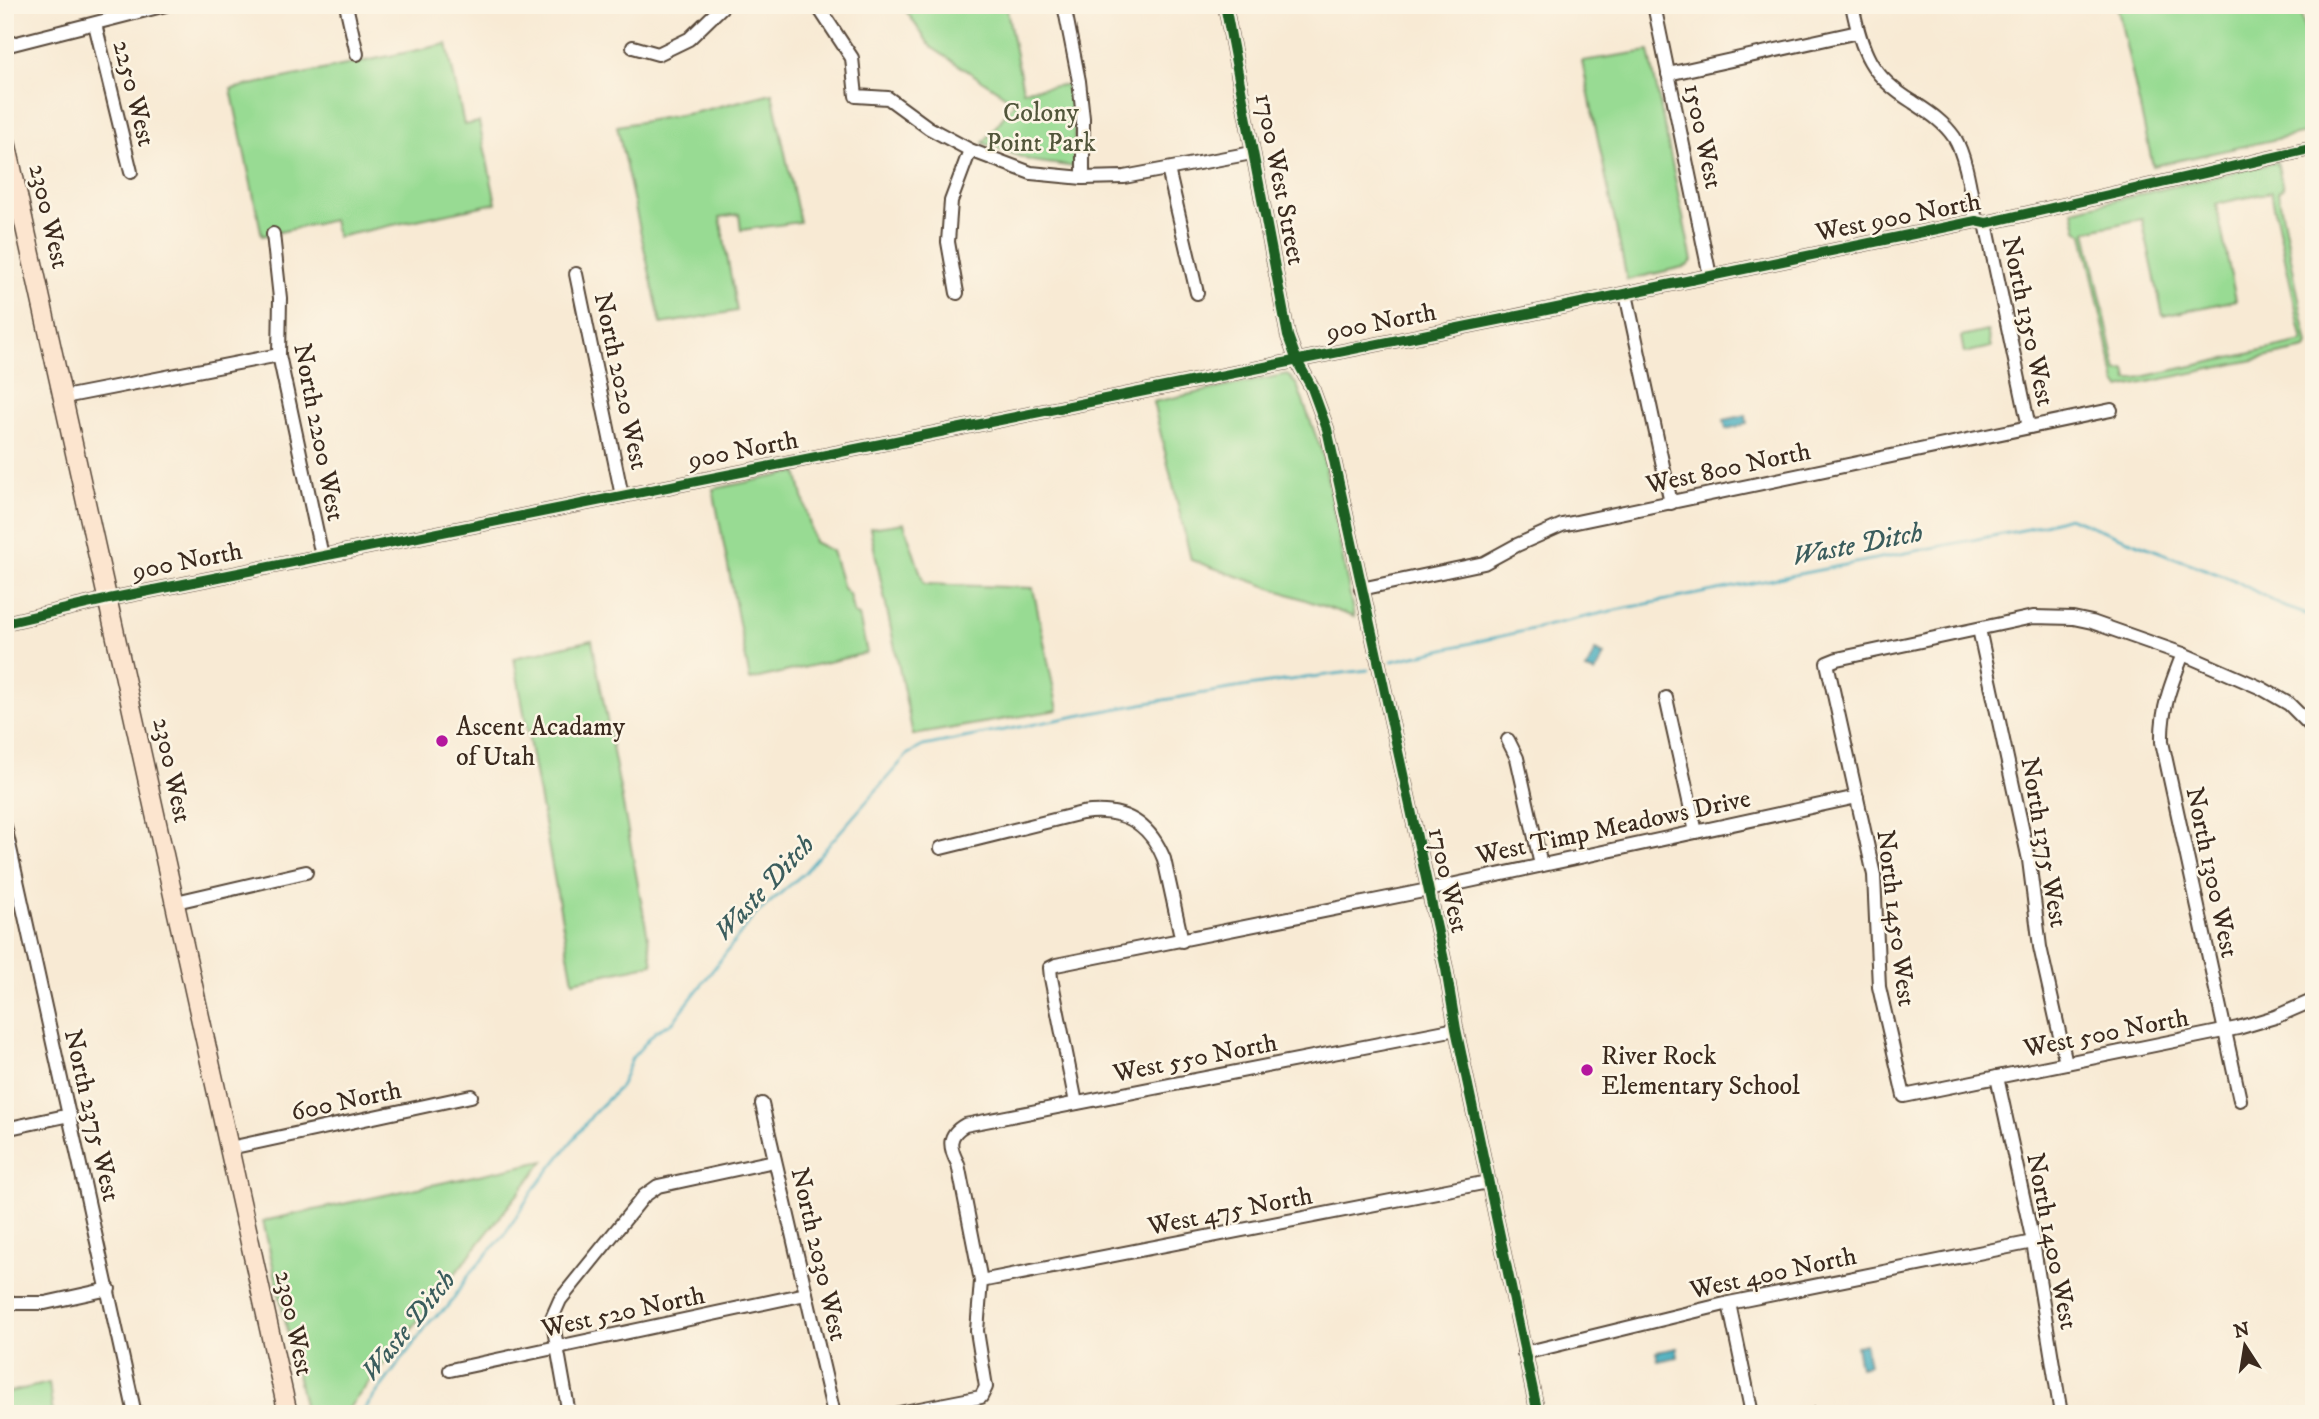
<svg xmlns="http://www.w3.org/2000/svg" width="2319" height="1419" font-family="'IM FELL DW Pica',serif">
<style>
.green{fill:#98db93;stroke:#6a8258;stroke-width:2;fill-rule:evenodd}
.water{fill:#3ca9bc;stroke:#3c6a6d;stroke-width:2}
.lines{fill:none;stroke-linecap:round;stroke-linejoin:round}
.stream{stroke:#3ca9bc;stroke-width:2.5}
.street-casing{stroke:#574739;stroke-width:16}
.secondary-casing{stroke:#574739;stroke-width:21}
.street{stroke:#fff;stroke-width:12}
.secondary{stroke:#fce5cf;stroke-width:18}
.cycleway-casing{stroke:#fcf5e5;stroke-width:15}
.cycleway{stroke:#1b5e20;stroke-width:10}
.poi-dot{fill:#b5179e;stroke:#fcf5e5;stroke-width:2.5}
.labels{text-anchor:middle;stroke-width:5;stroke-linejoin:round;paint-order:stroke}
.street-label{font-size:26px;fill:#3b2a1e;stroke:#fcf5e5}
.park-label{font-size:26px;fill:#52563b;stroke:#fcf5e5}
.poi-label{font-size:26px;fill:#3b2a1e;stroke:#fcf5e5;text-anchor:start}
.water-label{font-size:28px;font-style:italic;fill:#3b5d5d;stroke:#fcf5e5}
</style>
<rect width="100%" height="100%" fill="#fcf5e5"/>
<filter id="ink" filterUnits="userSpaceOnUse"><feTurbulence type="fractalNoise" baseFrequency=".0143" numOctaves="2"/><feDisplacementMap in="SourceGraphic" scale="14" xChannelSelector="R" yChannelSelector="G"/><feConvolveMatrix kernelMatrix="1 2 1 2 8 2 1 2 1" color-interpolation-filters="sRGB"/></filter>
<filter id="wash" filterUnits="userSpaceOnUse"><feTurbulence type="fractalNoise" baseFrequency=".00686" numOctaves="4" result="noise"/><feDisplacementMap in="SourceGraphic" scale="28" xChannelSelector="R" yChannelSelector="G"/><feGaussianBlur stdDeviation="1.57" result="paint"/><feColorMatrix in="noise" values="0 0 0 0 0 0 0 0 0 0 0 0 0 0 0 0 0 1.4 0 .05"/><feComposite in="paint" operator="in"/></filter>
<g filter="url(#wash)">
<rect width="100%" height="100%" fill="#f8ead4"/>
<g class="green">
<path d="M902,5h104l17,85 49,-6 4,83 -44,-6 -49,-18 32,-41 -84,-55z"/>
<path d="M2117,5h182l15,65v61l-161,35z"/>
<path d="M447,44l17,81 15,-3 17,81 -159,34 -4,-17 -71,16 -31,-147z"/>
<path d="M1649,51l43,210 -5,5 -60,14 -45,-219z"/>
<path d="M772,93l28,129 -59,8 -2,-16 -19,3 17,94 -76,13 -44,-198 80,-14z"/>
<path d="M2277,162l6,26 -5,4 30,153 -2,4 -186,39 -4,-5 -33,-149 -6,-5 -4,-19zM2271,192l32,150 -175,38 -2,-10 -9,1 -31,-140 56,-12 21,97 73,-16 -20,-96z"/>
<path d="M1987,331l4,16 -27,6 -3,-16z"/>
<path d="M1287,374l10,11 26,70 31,162 -163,-57 -38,-158z"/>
<path d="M797,472l17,70 18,9 11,37 6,6 5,20 5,2 8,37 -117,27 -37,-191z"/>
<path d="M904,523l20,61 109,4 25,122 -145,25 -43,-207z"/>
<path d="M592,640l61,324 -80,17 -59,-323z"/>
<path d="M544,1161l-200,253h-38l-43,-193z"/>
<path d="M49,1383l4,31h-48v-21z"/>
</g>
<g class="water">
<path d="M1746,415l1,9 -21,5 -2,-9z"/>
<path d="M1595,651l9,4 -9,18 -9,-3z"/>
<path d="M1865,1344l4,21 -9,2 -4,-21z"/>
<path d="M1677,1348l1,9 -20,4 -2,-9z"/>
</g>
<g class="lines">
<g class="stream">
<path d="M1392,661l224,-51 412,-81 40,-12 168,64 46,25 32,11"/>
<path d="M361,1414l71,-95 16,-12 20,-31 37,-42 27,-42 62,-79 26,-26 12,-29 24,-27 17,-9 81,-106 50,-43 104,-119 15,-8c148,-29 295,-59 445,-76"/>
</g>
</g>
</g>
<g filter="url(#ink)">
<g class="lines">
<defs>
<g id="street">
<path d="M346,5l11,49"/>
<path d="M817,5l35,53 4,38 32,2 41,30 41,22 61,23 52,5 41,-1 128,-24"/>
<path d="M1064,5l15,76 4,37v60"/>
<path d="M1225,5l63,331 9,25 15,27 15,41 119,540 10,60 82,385"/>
<path d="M1654,5l56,271"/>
<path d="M1852,5c10,47 18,71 61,97 15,10 30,19 41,35 13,21 17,59 22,84"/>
<path d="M95,24l36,148"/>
<path d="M5,46l161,-41"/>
<path d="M633,47l25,7 31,-15 35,-34"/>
<path d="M1668,74l190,-42"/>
<path d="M1168,169l29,124"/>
<path d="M1986,223l43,204"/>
<path d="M273,234l7,64 -1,57 43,201"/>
<path d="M576,274l46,222"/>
<path d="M957,293l-9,-51 3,-41 19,-51"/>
<path d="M1626,294l45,209"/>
<path d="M64,397l215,-42"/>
<path d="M1361,589l123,-26 33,-18 45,-20 549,-115"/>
<path d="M5,623l104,-24 1389,-279 478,-99 10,2 328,-75"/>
<path d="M1979,629l50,231 11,87 26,116"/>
<path d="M2183,654c-12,30 -22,55 -21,88l78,358"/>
<path d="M1666,698l30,134"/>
<path d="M2314,729l-25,-25 -28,-16 -78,-34 -91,-32 -19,-4 -40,-1 -196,42 -10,4 47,212 5,112 25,109 334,-68 37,-11 39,-17"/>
<path d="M1508,740l9,18 24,107"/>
<path d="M5,826l130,588"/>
<path d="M941,848l141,-35c39,-6 67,8 82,46l18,82"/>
<path d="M176,902l130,-30"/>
<path d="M1997,1077l36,165 28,172"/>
<path d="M1076,1103l-25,-125 -1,-10 6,-3 372,-75 429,-93"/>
<path d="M762,1104l72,310"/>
<path d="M5,1129l65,-14"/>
<path d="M230,1148l241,-52"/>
<path d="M981,1281l507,-99"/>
<path d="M5,1303h40l64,-14"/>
<path d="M1729,1303l23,111"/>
<path d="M1524,1353l205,-50 304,-61"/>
<path d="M450,1370l356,-76"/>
<path d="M569,1414l-17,-96 8,-18 84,-104 14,-10 116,-25"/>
<path d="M894,1414l87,-17 5,-10 -9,-56 4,-50 -23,-117c-9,-17 -11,-29 7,-39l491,-96"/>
<path d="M1817,1414h10"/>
</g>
<path id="secondary" d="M5,137l283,1277"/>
</defs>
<use href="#street" class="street-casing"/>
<use href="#secondary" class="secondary-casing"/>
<use href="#street" class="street"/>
<use href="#secondary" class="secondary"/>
<defs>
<g id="cycleway">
<path d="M1225,5l63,331 9,25 15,27 15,41 119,540 10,60 82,385"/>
<path d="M5,623l104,-24 1389,-279 478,-99 10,2 328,-75"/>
</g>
</defs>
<use href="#cycleway" class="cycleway-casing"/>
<use href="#cycleway" class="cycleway"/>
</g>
</g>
<g class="poi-dot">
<circle cx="442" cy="741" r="7"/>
<circle cx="1587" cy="1070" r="7"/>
</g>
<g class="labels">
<g class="street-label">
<text transform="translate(135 93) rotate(76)" y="9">2250 West</text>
<text transform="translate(1704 136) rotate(78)" y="9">1500 West</text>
<text transform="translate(1281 179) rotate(79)" y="9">1700 West Street</text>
<text transform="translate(50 216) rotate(77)" y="9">2300 West</text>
<text transform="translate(1898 216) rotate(-11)" y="9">West 900 North</text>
<text transform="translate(1381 321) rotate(-11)" y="9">900 North</text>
<text transform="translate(2029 321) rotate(78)" y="9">North 1350 West</text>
<text transform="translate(622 381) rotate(78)" y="9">North 2020 West</text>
<text transform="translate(320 432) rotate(79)" y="9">North 2200 West</text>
<text transform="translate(743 449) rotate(-11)" y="9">900 North</text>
<text transform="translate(1728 467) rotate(-12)" y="9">West 800 North</text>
<text transform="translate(187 560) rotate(-11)" y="9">900 North</text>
<text transform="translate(173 770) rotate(78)" y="9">2300 West</text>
<text transform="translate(1613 826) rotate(-12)" y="9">West Timp Meadows Drive</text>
<text transform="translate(2045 842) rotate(80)" y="9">North 1375 West</text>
<text transform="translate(2213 872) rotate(78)" y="9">North 1300 West</text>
<text transform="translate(1449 880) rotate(77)" y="9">1700 West</text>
<text transform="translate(1897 918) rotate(83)" y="9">North 1450 West</text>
<text transform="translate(2106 1032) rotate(-11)" y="9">West 500 North</text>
<text transform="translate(1195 1057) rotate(-11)" y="9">West 550 North</text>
<text transform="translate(346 1100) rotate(-12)" y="9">600 North</text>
<text transform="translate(93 1115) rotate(77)" y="9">North 2375 West</text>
<text transform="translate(1230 1210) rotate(-11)" y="9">West 475 North</text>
<text transform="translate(2053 1241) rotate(79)" y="9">North 1400 West</text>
<text transform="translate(820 1254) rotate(77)" y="9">North 2030 West</text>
<text transform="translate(1773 1272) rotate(-12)" y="9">West 400 North</text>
<text transform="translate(623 1311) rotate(-12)" y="9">West 520 North</text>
<text transform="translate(295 1323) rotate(78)" y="9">2300 West</text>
</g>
<g class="park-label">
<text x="1041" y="121">Colony<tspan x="1041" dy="30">Point Park</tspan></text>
</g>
<g class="poi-label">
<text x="456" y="735">Ascent Acadamy<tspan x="456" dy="30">of Utah</tspan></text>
<text x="1601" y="1064">River Rock<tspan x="1601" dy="30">Elementary School</tspan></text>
</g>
<g class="water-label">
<text transform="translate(1857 543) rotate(-11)" y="10">Waste Ditch</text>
<text transform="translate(763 887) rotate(-47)" y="10">Waste Ditch</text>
<text transform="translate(407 1325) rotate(-51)" y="10">Waste Ditch</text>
</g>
</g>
<rect width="2319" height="1419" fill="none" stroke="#fcf5e5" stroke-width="28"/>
<g transform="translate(2245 1346) rotate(348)" stroke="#fcf5e5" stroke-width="5" paint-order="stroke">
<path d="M0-5L12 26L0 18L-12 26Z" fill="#3b2a1e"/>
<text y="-10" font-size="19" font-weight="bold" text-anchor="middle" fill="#3b2a1e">N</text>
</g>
</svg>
